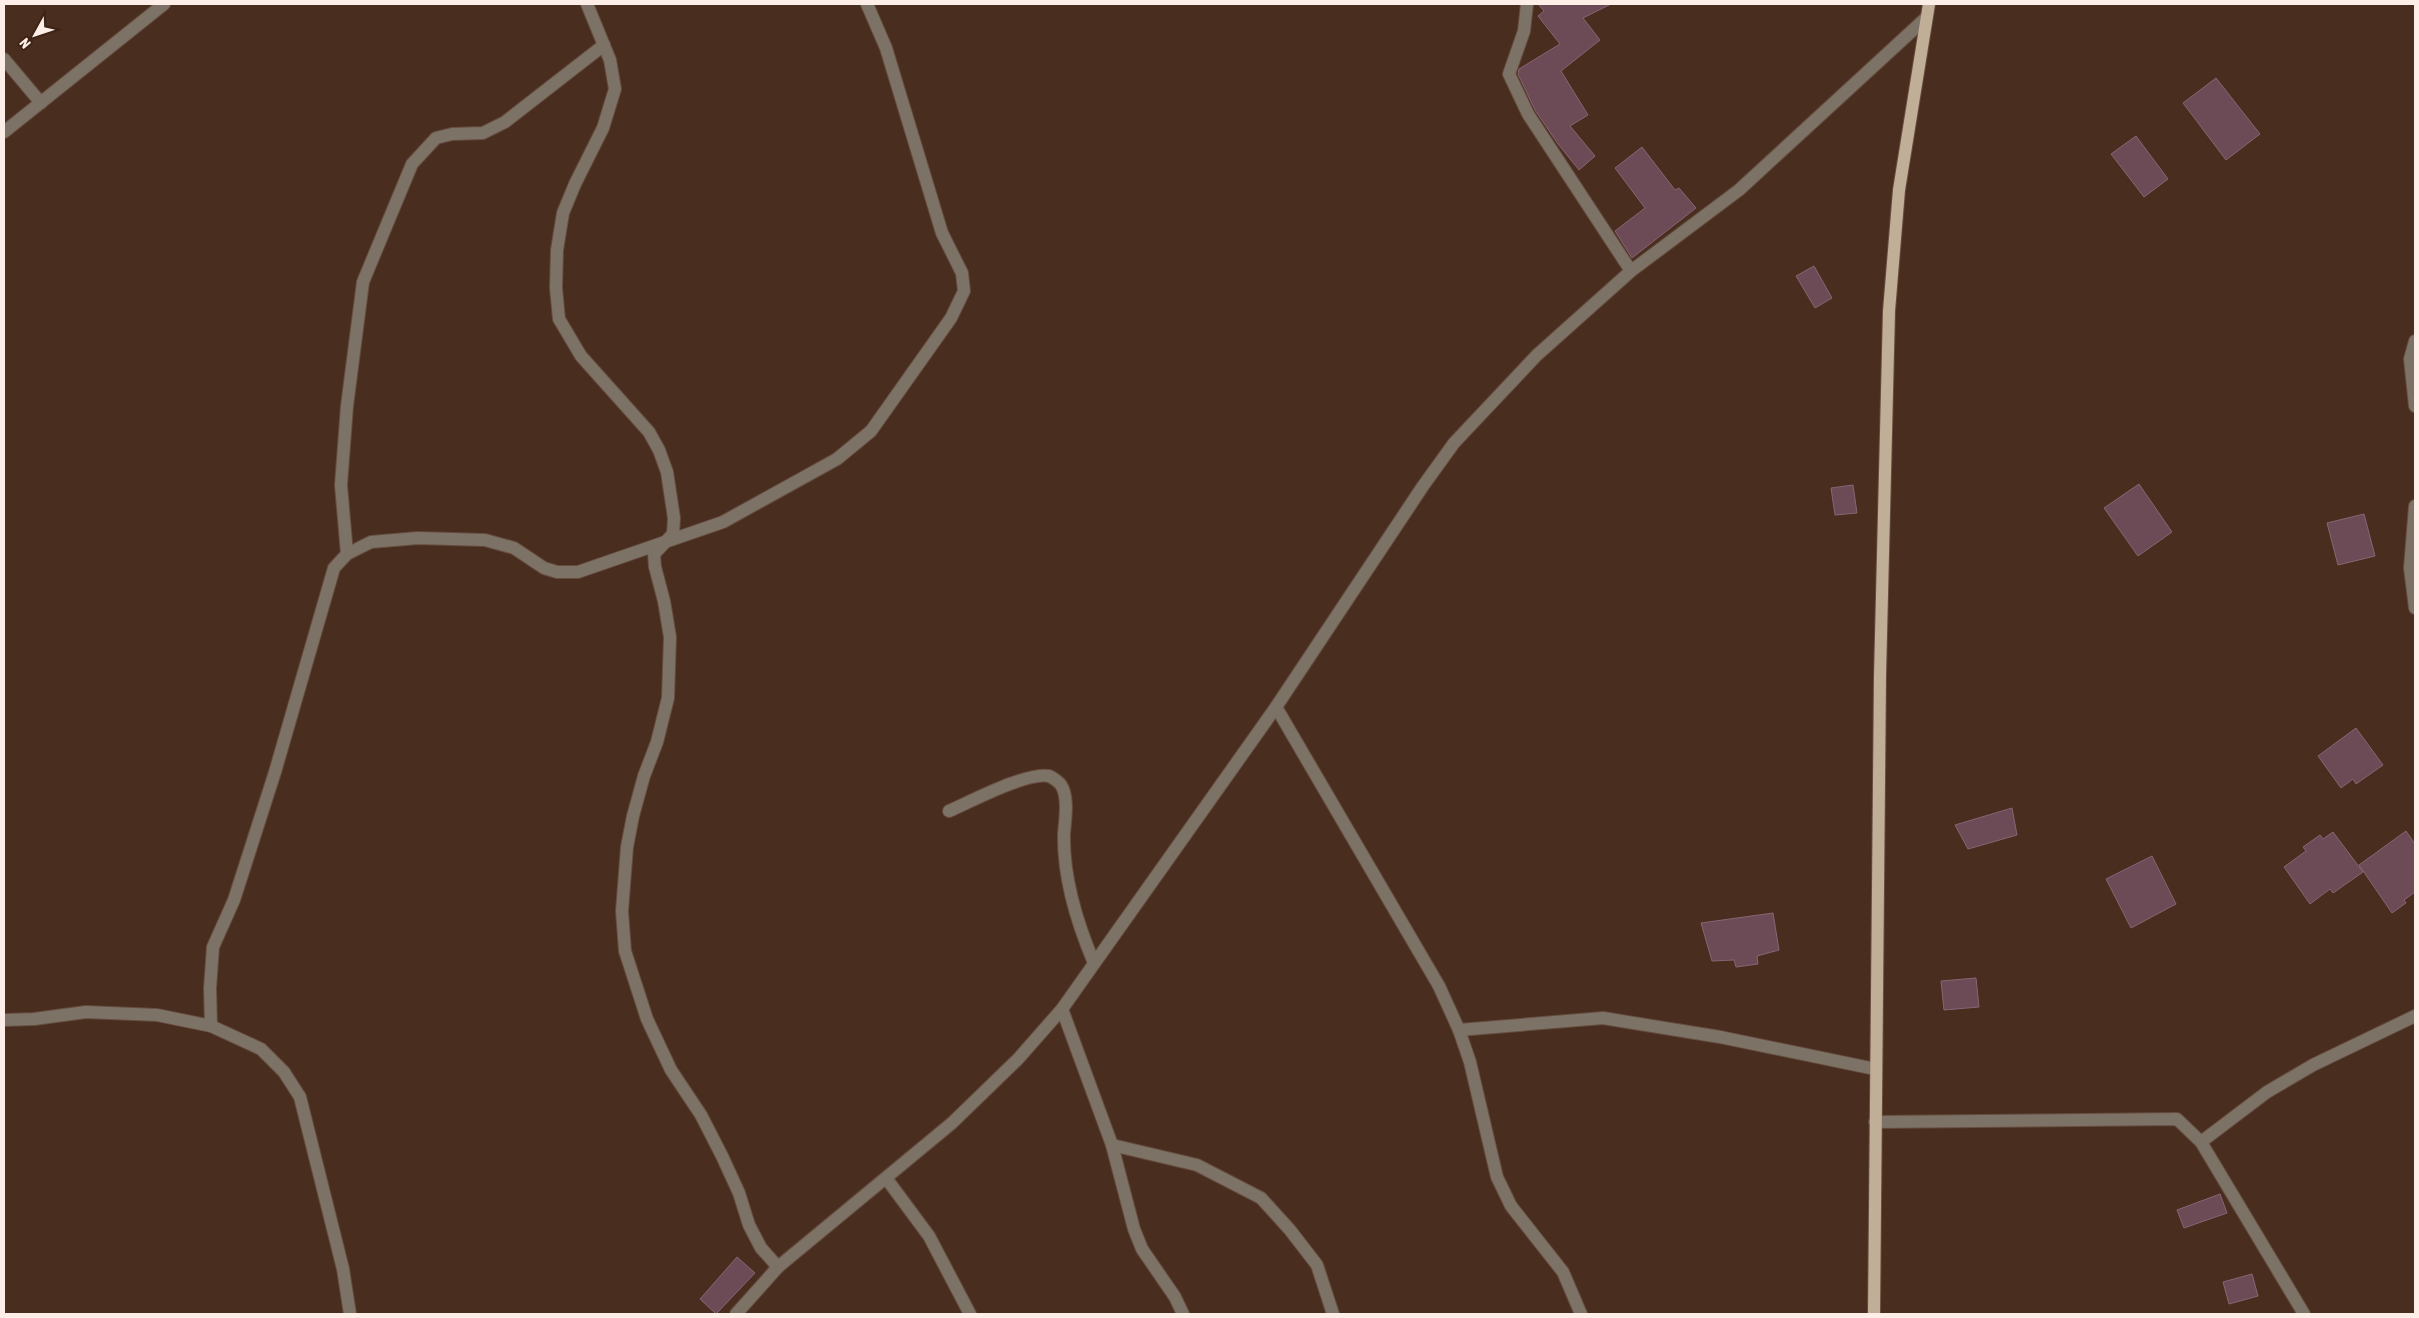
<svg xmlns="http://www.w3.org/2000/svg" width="2419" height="1318" font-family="'Asap Condensed',sans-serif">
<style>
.building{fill:#6c4b57;stroke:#886572}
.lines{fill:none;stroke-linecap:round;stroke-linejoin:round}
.minor-casing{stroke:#664c3f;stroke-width:14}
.major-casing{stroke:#664c3f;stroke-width:14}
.minor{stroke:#7c7266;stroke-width:12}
.major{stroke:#c1ae96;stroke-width:12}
</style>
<rect width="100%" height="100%" fill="#492d1f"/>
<g class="building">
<path d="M1538,4h73l-28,14 17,22 -39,31 27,44 -18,11 25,30 -16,14 -21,-26 -23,-34 -17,-36 1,-5 41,-25 -22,-28 6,-5z"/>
<path d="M2216,78l44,56 -34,26 -43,-57z"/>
<path d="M2136,136l32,43 -24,18 -33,-43z"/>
<path d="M1642,147l33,43 4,-2 17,20 -64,50 -17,-27 30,-23 -30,-40z"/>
<path d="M1814,266l18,32 -17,10 -19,-32z"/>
<path d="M2139,484l33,48 -34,24 -34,-48z"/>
<path d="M1853,485l4,28 -22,2 -4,-27z"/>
<path d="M2364,514l11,42 -37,9 -11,-42z"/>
<path d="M2356,728l27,37 -27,19 -3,-5 -12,9 -23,-32z"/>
<path d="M2012,808l5,27 -49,14 -13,-24z"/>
<path d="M2406,831l9,13v48l-11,8 2,3 -14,10 -33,-48z"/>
<path d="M2333,832l30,40 -30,21 -3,-4 -20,15 -26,-37 22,-16 -3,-4 17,-12 3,4z"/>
<path d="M2152,856l24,48 -45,24 -25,-49z"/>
<path d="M1773,913l6,37 -22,6 1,8 -22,3 -2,-7 -22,1 -11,-38z"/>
<path d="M1976,978l3,29 -35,3 -3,-29z"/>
<path d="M2220,1194l7,19 -43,15 -7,-18z"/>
<path d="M737,1257l18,16 -39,41 -16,-15z"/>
<path d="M2252,1274l6,22 -29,8 -6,-22z"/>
</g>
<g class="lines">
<defs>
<g id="minor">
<path d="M587,4l23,56 5,29 -12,39 -28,56 -12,29 -6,37 -1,38 3,31 22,37 68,76 10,18 8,22 7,46 -1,16 -19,20 1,13 9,34 6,36 -2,61 -11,44 -13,34 -11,40 -6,31 -5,64 3,40 22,68 24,51 30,45 21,41 17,37 10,32 12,23 17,19"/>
<path d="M1527,4l-3,27 -15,43 19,40 103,157"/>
<path d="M4,59l37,44"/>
<path d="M4,132l160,-128"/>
<path d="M2415,341l-5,18 5,47"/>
<path d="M2415,506l-5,62 5,40"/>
<path d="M347,554l-6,-69 6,-79 16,-124 49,-118 24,-26 16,-4 31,-1 22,-11 99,-77"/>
<path d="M1276,707l163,279 20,44 11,32 27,115 14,29 52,66 18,42"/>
<path d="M949,811c23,-10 77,-39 100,-35 3,1 10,6 12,9 8,12 4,35 3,49 -1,44 13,89 30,129"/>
<path d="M1062,1009l50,136 22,84 8,20 33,48 8,17"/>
<path d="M4,1020l30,-1 52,-7 71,3 54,11 50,23 23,23 16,25 43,172 7,45"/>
<path d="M211,1026l-1,-38 3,-41 21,-47 41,-128 59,-204 13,-14 24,-12 47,-4 67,2 29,8 30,20 13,4h21l145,-50 114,-63 34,-28 80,-113 13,-27 -2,-18 -20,-40 -56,-185 -19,-44"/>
<path d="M1459,1030l144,-12 117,19 155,32"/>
<path d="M1875,1122l302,-3 24,23 103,172"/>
<path d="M2201,1142l66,-50 46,-27 102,-49"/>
<path d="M1112,1145l85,20 64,33 29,32 27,35 16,49"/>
<path d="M886,1178l43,58 41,78"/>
<path d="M736,1314l42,-47 174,-144 66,-64 44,-50 214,-302 147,-221 31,-43 83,-88 94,-84 108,-81 187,-172"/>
</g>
<path id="major" d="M1874,1314l6,-638 9,-365 10,-121 30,-186"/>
</defs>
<use href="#minor" class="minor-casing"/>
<use href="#major" class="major-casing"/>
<use href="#minor" class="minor"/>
<use href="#major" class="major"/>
</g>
<rect width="2419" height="1318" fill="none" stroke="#fdeee7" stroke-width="10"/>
<g transform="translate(35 35) rotate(230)" stroke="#3e2315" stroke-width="4" paint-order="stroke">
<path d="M0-4L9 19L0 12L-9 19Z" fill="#fdeee7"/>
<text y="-8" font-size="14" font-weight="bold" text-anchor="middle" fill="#fdeee7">N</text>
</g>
</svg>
